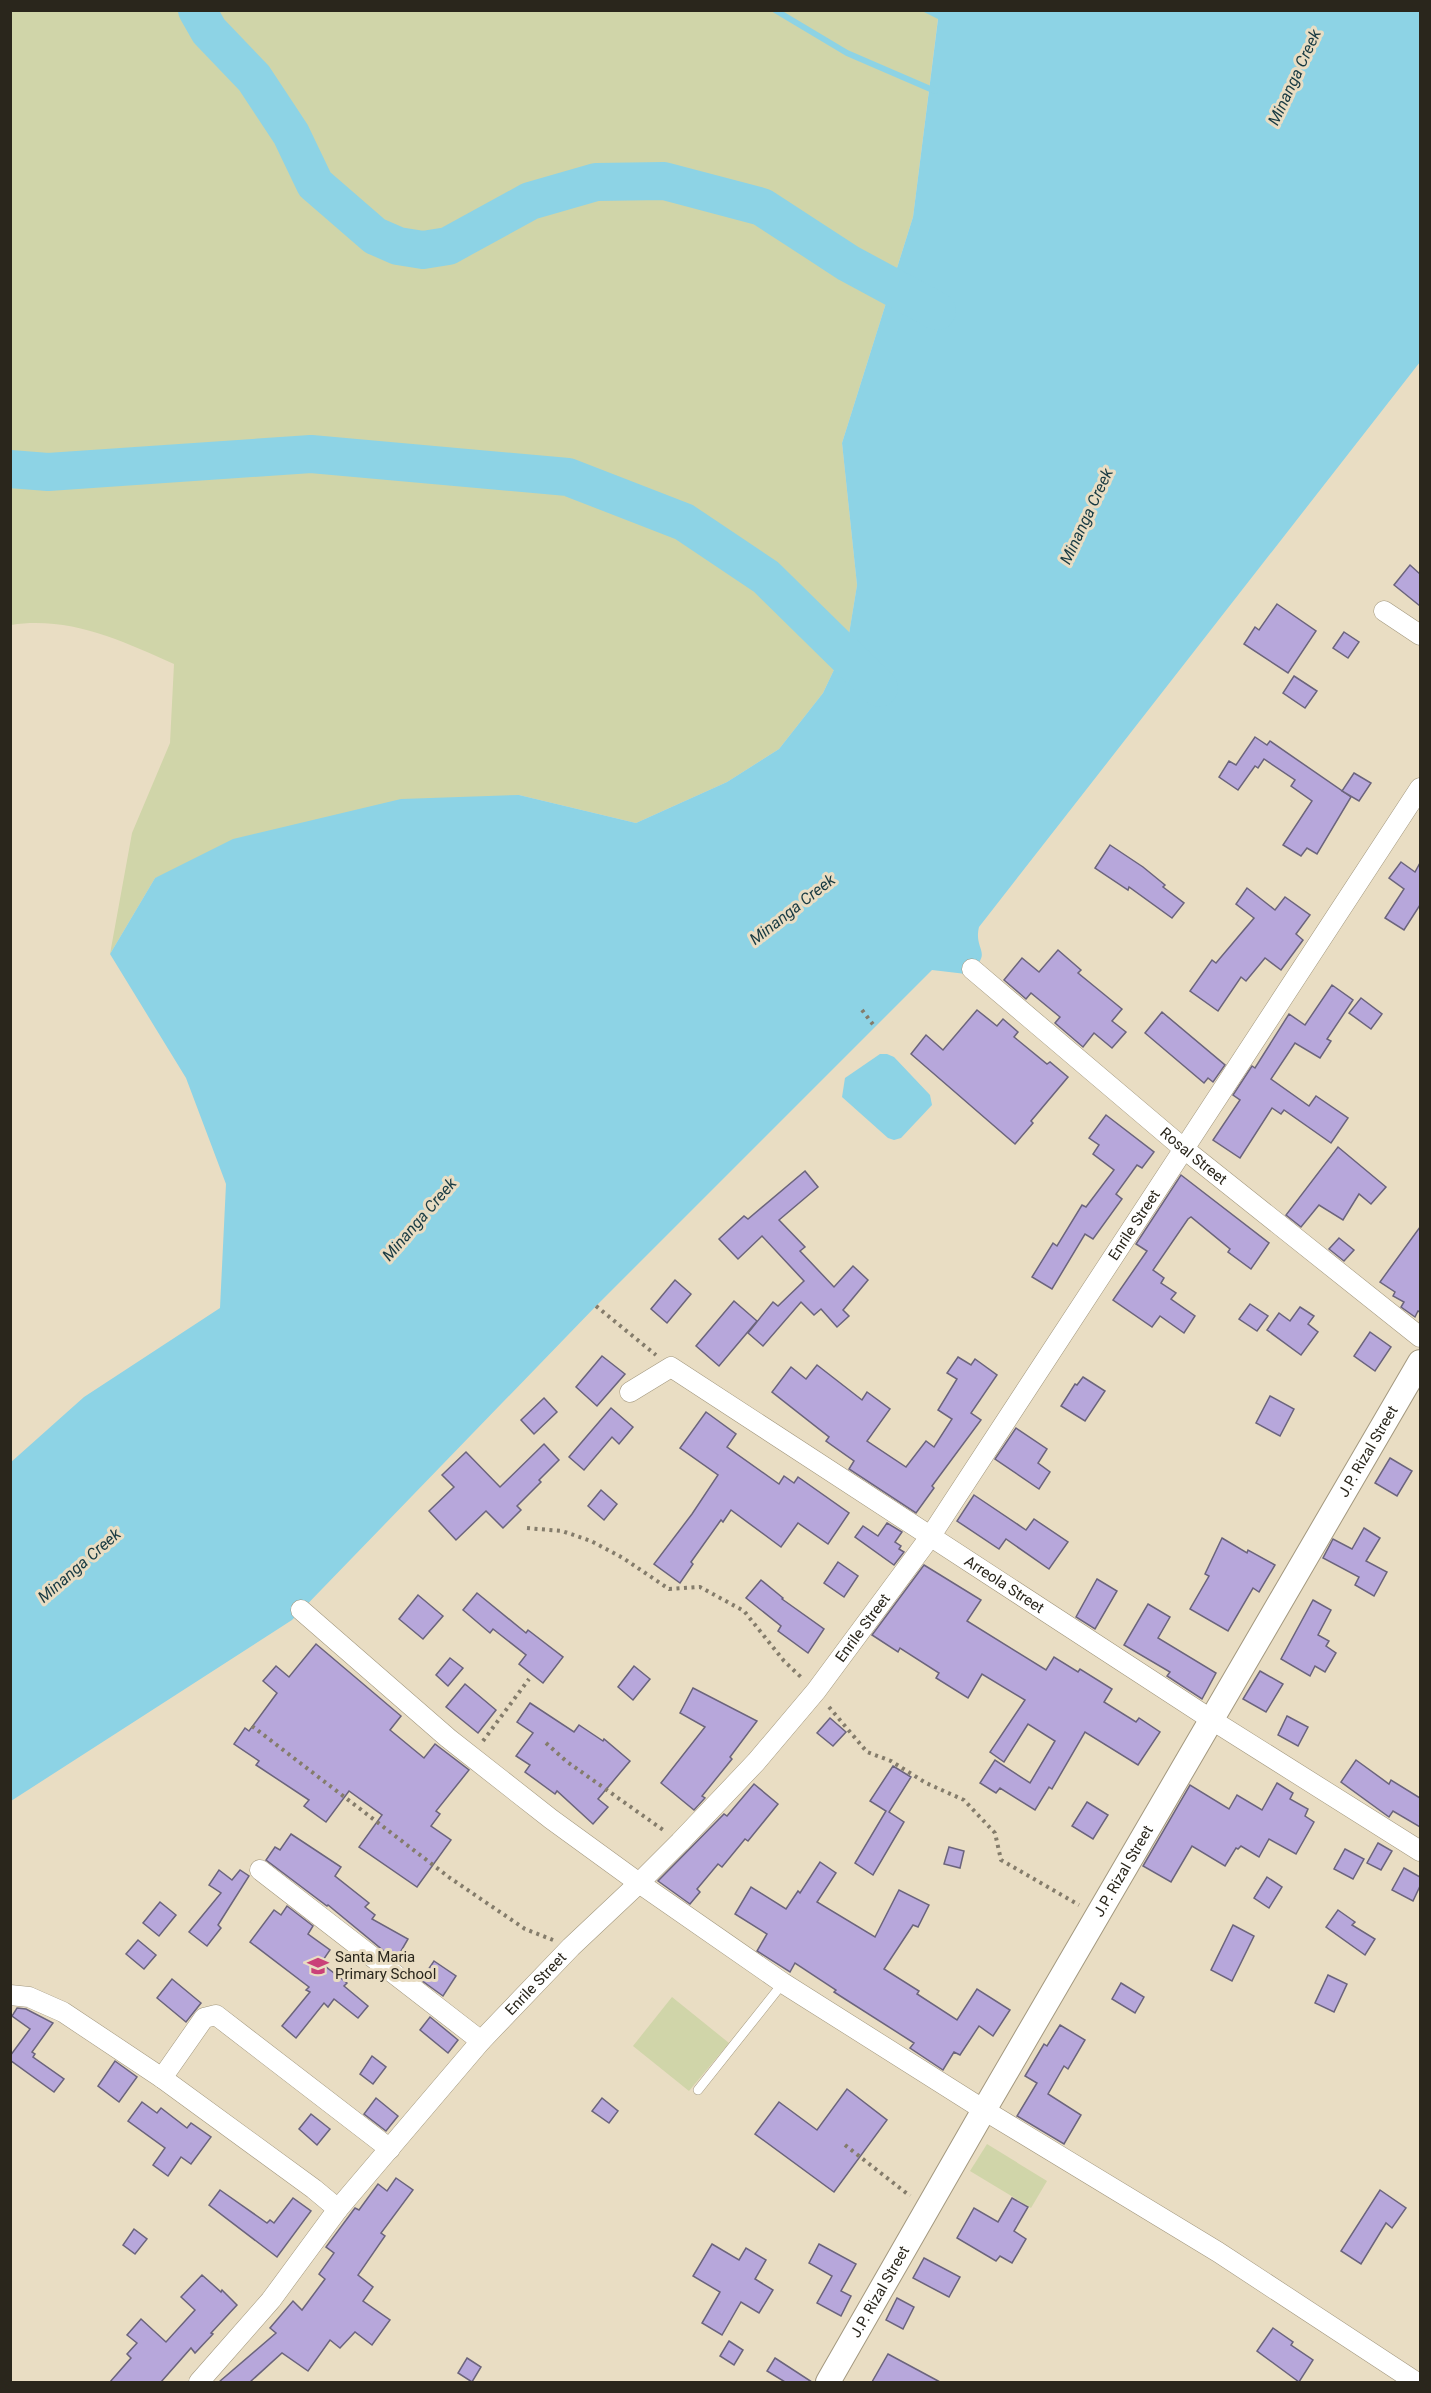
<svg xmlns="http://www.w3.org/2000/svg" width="1431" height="2393" font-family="Roboto,sans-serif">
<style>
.green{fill:#d0d5a9}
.water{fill:#8dd3e5}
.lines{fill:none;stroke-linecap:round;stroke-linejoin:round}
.stream{stroke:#8dd3e5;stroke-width:6}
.river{stroke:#8dd3e5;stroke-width:38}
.building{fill:#b7a7db;stroke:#6b647c;stroke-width:1.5}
.service-casing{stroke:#a3987f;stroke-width:10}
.minor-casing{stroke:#a3987f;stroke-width:21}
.tertiary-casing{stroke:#a3987f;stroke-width:26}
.path{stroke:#847c6b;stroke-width:4;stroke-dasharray:3 4.5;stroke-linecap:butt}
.service{stroke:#fff;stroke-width:9}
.minor{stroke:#fff;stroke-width:20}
.tertiary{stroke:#fff;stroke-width:24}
.labels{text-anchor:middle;stroke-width:6;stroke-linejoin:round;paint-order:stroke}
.street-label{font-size:15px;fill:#2a261c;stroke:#e9ddc3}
.poi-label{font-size:15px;fill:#2a261c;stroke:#e9ddc3;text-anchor:start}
.water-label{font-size:16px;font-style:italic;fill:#183a42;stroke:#e9ddc3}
</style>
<rect width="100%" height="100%" fill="#e9ddc3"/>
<g class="green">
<path d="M922,10l16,8 -25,199 -71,226 15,142 -9,55 -25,53 -44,56 -52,33 -91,41 -117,-28 -364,83 -45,76 22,-121 38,-90 4,-79c-52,-23 -104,-48 -163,-39v-614z"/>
<path d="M672,1997l57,46 -40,48 -56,-45z"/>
<path d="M987,2144l60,37 -16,27 -61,-37z"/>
</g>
<g class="water">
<path d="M922,11h498v351l-441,565c-6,25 17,25 -13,47l-34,-4 -336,336 -304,314 -281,181 -1,-338 74,-66 136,-89 6,-124 -40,-106 -76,-124 45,-76 78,-39 168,-40 118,-4 117,28 91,-41 52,-33 44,-56 25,-53 9,-55 -15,-142 71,-226 25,-198z"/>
<path d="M880,1054h7l7,3 36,38 2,10 -31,33 -7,2 -6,-2 -46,-41 3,-19z"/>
</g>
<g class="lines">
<path class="stream" d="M775,10l72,43 88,38"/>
<g class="river">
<path d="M197,10l12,21 45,47 37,56 24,50 60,52 23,10 25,4 25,-4 82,-45 66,-19 68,-1 98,26 86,56 89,48"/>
<path d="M10,469l38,3 263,-18 257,23 116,45 82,55 113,111"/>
</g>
</g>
<g class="building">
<path d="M1410,565l10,9v32l-26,-21z"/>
<path d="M1277,604l39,27 -28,42 -44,-29 11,-17 4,3z"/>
<path d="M1344,632l15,10 -11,16 -15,-10z"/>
<path d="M1294,676l23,15 -12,17 -22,-15z"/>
<path d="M1255,737l12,8 3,-4 81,56 -34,57 -10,-6 -6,8 -18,-11 29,-44 -21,-15 4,-6 -31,-21 -6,9 -3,-2 -17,24 -19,-13 10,-16 7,4z"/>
<path d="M1354,773l17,10 -12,18 -17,-10z"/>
<path d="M1110,845l33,22 22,18 -2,2 21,16 -12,15 -43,-31 -1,3 -33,-22z"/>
<path d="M1401,862l14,10 5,-9v42l-16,25 -19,-12 19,-29 -15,-11z"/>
<path d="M1247,888l28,22 10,-13 25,18 -14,19 7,6 -22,30 -16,-12 -19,23 -5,-4 -23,34 -28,-20 22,-31 4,3 38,-45 -18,-14z"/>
<path d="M1058,950l23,20 -3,3 44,36 -10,12 14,11 -14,16 -18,-15 -11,14 -28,-24 5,-6 -29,-24 -5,6 -22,-19 18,-22 17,14z"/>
<path d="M1332,985l21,15 -26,39 4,2 -11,17 -25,-15 -24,36 38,27 7,-10 32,22 -17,25 -47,-33 -3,4 -9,-6 -32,50 -27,-18 27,-40 -7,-5 19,-29 3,2 34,-54 16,11z"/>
<path d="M1361,998l21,16 -11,15 -22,-16z"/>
<path d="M977,1010l20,16 6,-7 15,13 -4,5 33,27 3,-2 18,15 -37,44 2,2 -18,21 -104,-90 15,-19 17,15z"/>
<path d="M1162,1012l63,53 -12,17 -5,-4 -4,5 -59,-50z"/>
<path d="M1106,1115l48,37 -12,16 -5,-3 -21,29 6,5 -29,40 -8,-5 -33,55 -20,-12 21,-34 4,3 25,-41 4,2 28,-37 -21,-16 6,-9 -10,-7z"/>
<path d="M1338,1147l48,40 -15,17 -12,-10 -16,26 -24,-15 -18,22 -15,-12z"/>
<path d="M805,1171l13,16 -39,33 26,27 -5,4 34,36 19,-21 15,14 -25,30 6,6 -12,11 -16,-18 -7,6 -13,-13 -38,44 -15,-13 25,-31 5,4 26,-25 -42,-45 -24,23 -19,-20 25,-23 4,3z"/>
<path d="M1181,1175l88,68 -18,26 -23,-17 2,-3 -39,-32 -3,2 -35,51 11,8 -3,5 15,10 -5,6 24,17 -11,17 -24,-17 -8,11 -39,-27 34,-49 -11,-7z"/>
<path d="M1420,1227v85l-2,-1 -3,6 -14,-10 3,-5 -11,-6 2,-4 -15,-10z"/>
<path d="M1339,1238l15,12 -10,11 -15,-12z"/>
<path d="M675,1280l16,14 -24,29 -16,-14z"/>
<path d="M734,1301l23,20 -38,45 -23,-20z"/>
<path d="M1250,1304l18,12 -11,15 -18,-12z"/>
<path d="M1300,1307l14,9 -6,8 10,8 -17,23 -34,-25 12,-17 11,8z"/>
<path d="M1370,1332l21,15 -16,24 -21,-15z"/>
<path d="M602,1356l23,18 -28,32 -21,-19z"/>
<path d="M958,1357l13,8 4,-6 22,16 -26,38 10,7 -49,66 2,2 -18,25 -67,-44 5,-8 -28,-20 3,-4 -57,-45 19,-25 15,12 11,-14 45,35 5,-8 23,17 -23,32 39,26 20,-26 8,6 18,-28 -14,-9 19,-31 -10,-6z"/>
<path d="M1083,1377l22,14 -20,30 -24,-15 14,-22 2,1z"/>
<path d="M1270,1396l24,13 -14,27 -24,-13z"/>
<path d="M544,1398l13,14 -23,22 -13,-14z"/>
<path d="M611,1408l22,19 -14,17 -7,-7 -28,33 -15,-13z"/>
<path d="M706,1412l30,22 -9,13 52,37 5,-8 10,7 4,-6 51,36 -21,31 -30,-21 -17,24 -50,-37 -8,12 -2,-2 -30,42 2,2 -13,19 -26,-19 38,-50 26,-39 -38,-27z"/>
<path d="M1016,1428l31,21 -9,14 12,9 -11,17 -44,-30z"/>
<path d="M544,1444l15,16 -20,20 2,2 -24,24 4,4 -18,18 -17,-17 -30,29 -27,-29 25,-24 -12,-12 24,-23 34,35z"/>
<path d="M1390,1458l22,13 -15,25 -22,-13z"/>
<path d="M601,1490l16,14 -13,16 -16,-14z"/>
<path d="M974,1495l52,35 8,-11 34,23 -19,27 -43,-30 -7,10 -42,-28z"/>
<path d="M887,1523l15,9 -7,10 6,4 -2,3 5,3 -10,13 -39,-28 8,-11 15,10z"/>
<path d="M1364,1528l16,10 -14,23 21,11 -13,24 -19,-11 4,-8 -36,-19 10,-19 19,10z"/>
<path d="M1222,1538l25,15 1,-3 27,15 -16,27 -6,-4 -25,43 -38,-22 19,-33 -4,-2z"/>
<path d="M838,1562l20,14 -14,21 -20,-14z"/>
<path d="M924,1565l57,35 -14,21 79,49 8,-13 24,15 2,-3 32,20 -8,13 32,20 3,-4 21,14 -22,33 -53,-33 -33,57 -3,-2 -14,23 -35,-22 -4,5 -16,-10 15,-23 35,23 25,-42 -27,-17 -24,38 -14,-10 35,-52 -43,-26 -14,24 -32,-20 3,-5 -39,-25 -2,4 -26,-17z"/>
<path d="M1097,1579l20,12 -22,38 -19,-12z"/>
<path d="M761,1580l22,18 -1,1 42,30 -16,24 -30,-22 3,-5 -35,-28z"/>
<path d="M477,1593l49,40 2,-3 35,27 -20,26 -24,-19 7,-9 -33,-26 -3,4 -27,-23z"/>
<path d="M418,1595l25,21 -20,23 -24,-20z"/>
<path d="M1313,1600l18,10 -13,25 11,6 -3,5 10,7 -11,19 -10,-6 -5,10 -29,-17z"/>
<path d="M1148,1604l22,13 -12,21 58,35 -14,26 -35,-23 3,-4 -46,-27z"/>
<path d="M316,1644l85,72 -11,14 34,28 11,-14 34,26 -33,41 4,3 -9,12 20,14 -34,47 -58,-40 23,-32 -33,-24 -23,31 -22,-16 5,-6 -53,-35 3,-4 -25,-17 11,-16 4,3 28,-38 -14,-12 13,-15 13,11z"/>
<path d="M450,1658l13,10 -15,18 -12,-11z"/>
<path d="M634,1666l16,13 -17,21 -15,-13z"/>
<path d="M1260,1671l23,13 -17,28 -23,-13z"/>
<path d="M465,1684l31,26 -18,23 -32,-26z"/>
<path d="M693,1688l64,33 -27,36 2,2 -30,37 3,2 -11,12 -33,-27 44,-56 -25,-14z"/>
<path d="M530,1703l44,29 5,-7 24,16 1,-2 26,22 -32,38 10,8 -15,17 -36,-33 -2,3 -30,-22 5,-7 -14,-9 17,-23 -16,-11z"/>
<path d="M1287,1716l21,11 -10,19 -20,-11z"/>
<path d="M830,1718l16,14 -13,14 -16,-13z"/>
<path d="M1356,1760l33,24 2,-4 29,18v29l-27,-16 -4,6 -48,-35z"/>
<path d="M893,1766l18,11 -22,35 15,10 -31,53 -18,-12 31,-52 -16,-10z"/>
<path d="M1277,1783l16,10 -3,6 18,10 -3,7 9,6 -18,32 -27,-15 -10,18 -18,-11 -3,3 -2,-1 -11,18 -33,-20 -21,36 -28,-16 47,-81 39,24 8,-14 25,15z"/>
<path d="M754,1784l24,20 -30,37 -3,-2 -23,28 -4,-3 -21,25 3,3 -10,12 -32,-23 66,-67 3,2z"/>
<path d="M1087,1802l21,13 -15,24 -21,-13z"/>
<path d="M291,1834l50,33 -6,9 34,27 -4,4 10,8 -3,4 36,20 -11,19 -13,-7 -56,-46 -1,1 -61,-46 9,-13 5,3z"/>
<path d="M1378,1843l14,8 -11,19 -14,-7z"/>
<path d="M949,1847l15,4 -4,17 -16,-4z"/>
<path d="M1345,1849l19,10 -11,20 -19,-10z"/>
<path d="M820,1862l16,11 -19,29 58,35 24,-47 30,15 -11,22 -5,-2 -29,44 35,22 -2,3 40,26 20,-31 33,21 -17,26 -14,-10 -19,29 -6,-3 -11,18 -33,-22 4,-5 -80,-51 2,-2 -41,-27 -5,9 -33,-21 10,-17 -32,-20 16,-27 35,22 12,-18 2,2z"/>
<path d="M1404,1868l16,9v9l-7,15 -21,-11z"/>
<path d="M219,1870l13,10 8,-10 9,6 -31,49 3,3 -14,18 -18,-14 32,-39 -12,-8z"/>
<path d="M1267,1877l15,10 -13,21 -15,-10z"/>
<path d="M160,1902l16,13 -17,21 -16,-13z"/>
<path d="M287,1906l26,20 -5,8 22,16 -9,13 26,20 -3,3 24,20 -10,12 -24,-19 -6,8 -4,-4 -28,35 -14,-12 28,-34 -4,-2 3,-3 -59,-45 24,-32 7,5z"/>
<path d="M1338,1910l17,12 -3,3 23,14 -10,16 -39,-28z"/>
<path d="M1233,1925l21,11 -22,45 -21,-11z"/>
<path d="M138,1940l18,15 -12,14 -18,-15z"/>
<path d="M434,1961l22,15 -13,20 -22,-16z"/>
<path d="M1328,1975l19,9 -13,28 -19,-9z"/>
<path d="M172,1979l29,24 -15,19 -29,-24z"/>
<path d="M1121,1983l23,14 -9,16 -23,-14z"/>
<path d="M17,2008l9,1 27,14 -21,29 3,2 -2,3 31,22 -10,13 -44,-32v-4l20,-27 -18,-13z"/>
<path d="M430,2017l28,23 -10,13 -28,-23z"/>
<path d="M1060,2025l25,15 -17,29 -4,-3 -16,28 33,21 -17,29 -47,-28 20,-33 -12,-7 19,-32 3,2z"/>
<path d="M372,2056l14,11 -13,17 -13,-10z"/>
<path d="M115,2061l22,16 -18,25 -21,-16z"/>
<path d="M847,2089l40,31 -53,72 -79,-58 24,-32 38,28z"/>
<path d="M376,2098l22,18 -12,15 -22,-17z"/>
<path d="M602,2098l16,13 -9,12 -17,-12z"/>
<path d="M142,2102l15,11 4,-5 26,20 4,-5 20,14 -20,27 -10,-7 -13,19 -15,-11 12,-17 -37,-27z"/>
<path d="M311,2114l19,15 -13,16 -18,-16z"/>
<path d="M396,2178l17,12 -32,43 4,3 -27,39 15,12 -10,14 27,19 -18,25 -17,-13 -15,16 -10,-8 -22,31 -26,-18 -32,29h-31l57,-49 -6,-5 23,-27 9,9 23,-31 -6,-5 15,-21 -8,-6 29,-39 4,2 19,-26 9,7z"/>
<path d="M220,2190l47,33 3,-3 4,3 19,-25 18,13 -34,46 -68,-52z"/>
<path d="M1380,2190l26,18 -14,20 -6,-5 -25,41 -20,-13z"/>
<path d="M1012,2198l16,9 -14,24 12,8 -14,24 -12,-7 -4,5 -39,-23 17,-30 24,14z"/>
<path d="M134,2229l13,10 -12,15 -12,-9z"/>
<path d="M712,2244l27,16 7,-12 20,12 -11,19 18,11 -14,23 -18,-11 -19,33 -20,-12 18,-31 -27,-16z"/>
<path d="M819,2244l37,20 -15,27 10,5 -10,20 -24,-13 15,-27 -23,-13z"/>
<path d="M924,2258l36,19 -11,20 -36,-19z"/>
<path d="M202,2275l19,17 1,-2 15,15 -26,28 2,1 -18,19 -4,-5 -30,34h-51l21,-24 -4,-4 10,-11 -10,-8 14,-16 25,23 29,-32 -14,-13z"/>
<path d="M897,2298l17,9 -11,22 -17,-9z"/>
<path d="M1273,2328l20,14 -2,3 22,15 -14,22 -42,-31z"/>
<path d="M729,2341l14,9 -9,15 -14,-9z"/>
<path d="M888,2354l52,28h-68z"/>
<path d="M467,2358l14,9 -9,15 -14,-9z"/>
<path d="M775,2358l37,24h-27l-18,-11z"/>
</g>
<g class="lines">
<defs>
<path id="service" d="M698,2090l85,-107"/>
<g id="minor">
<path d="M1384,611l36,24"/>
<path id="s1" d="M972,969l211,179 237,189"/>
<path id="s2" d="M630,1392l41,-25 541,353 208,131"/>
<path d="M301,1610l147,128 103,81 88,64 144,100 201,127 234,142 198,130"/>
<path d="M260,1870l221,171"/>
<path d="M10,1995l19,2 34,15 99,66 152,111 24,20"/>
<path d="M162,2078l42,-60 12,-3 174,134"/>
<path id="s3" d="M199,2382l72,-82 67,-91 143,-168 90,-94 68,-64 41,-41 76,-80 60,-71 114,-154 490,-749"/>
</g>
<g id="tertiary">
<path id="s4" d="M828,2382l156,-272 436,-748"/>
</g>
</defs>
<use href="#service" class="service-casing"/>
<use href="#minor" class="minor-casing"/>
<use href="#tertiary" class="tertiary-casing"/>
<g class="path">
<path d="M862,1010l13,17"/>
<path d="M596,1306l60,49"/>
<path d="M527,1528l35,3 29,10 32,17 46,31 31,-2 44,24 40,50 19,18"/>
<path d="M829,1707l38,45 24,9 35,22 38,17 31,33 6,27 78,45"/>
<path d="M252,1726l198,152 75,51 28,11"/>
<path d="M483,1741l46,-62"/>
<path d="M546,1743l20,18 100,71"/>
<path d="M845,2145l65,51"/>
</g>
<use href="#service" class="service"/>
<use href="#minor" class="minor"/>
<use href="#tertiary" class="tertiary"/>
</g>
<defs>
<symbol id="school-bare" viewBox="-9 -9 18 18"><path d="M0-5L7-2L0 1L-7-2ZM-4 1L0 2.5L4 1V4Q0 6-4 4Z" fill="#ca4079" stroke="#e9ddc3" stroke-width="2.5" paint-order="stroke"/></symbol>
</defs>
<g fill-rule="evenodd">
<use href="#school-bare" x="303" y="1951" width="30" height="30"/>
</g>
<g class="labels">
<g class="street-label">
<text dy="5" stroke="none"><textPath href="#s1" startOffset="290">Rosal Street</textPath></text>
<text dy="5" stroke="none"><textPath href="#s3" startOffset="1492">Enrile Street</textPath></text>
<text dy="5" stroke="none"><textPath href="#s4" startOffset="1076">J.P. Rizal Street</textPath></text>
<text dy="5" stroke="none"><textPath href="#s2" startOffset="446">Arreola Street</textPath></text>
<text dy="5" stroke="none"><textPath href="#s3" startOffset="1006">Enrile Street</textPath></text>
<text dy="5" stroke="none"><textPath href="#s4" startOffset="590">J.P. Rizal Street</textPath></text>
<text dy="5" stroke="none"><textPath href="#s3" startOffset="522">Enrile Street</textPath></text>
<text dy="5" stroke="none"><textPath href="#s4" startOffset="104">J.P. Rizal Street</textPath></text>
</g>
<g class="poi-label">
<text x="335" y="1962">Santa Maria<tspan x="335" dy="17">Primary School</tspan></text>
</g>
<g class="water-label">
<text transform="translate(1294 77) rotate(-65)" y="6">Minanga Creek</text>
<text transform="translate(1086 516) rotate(-65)" y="6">Minanga Creek</text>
<text transform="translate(792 909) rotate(-38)" y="6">Minanga Creek</text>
<text transform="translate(419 1219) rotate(-49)" y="6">Minanga Creek</text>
<text transform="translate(79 1565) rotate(-41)" y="6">Minanga Creek</text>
</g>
</g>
<rect width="1431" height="2393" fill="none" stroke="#2a261c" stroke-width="24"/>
</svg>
